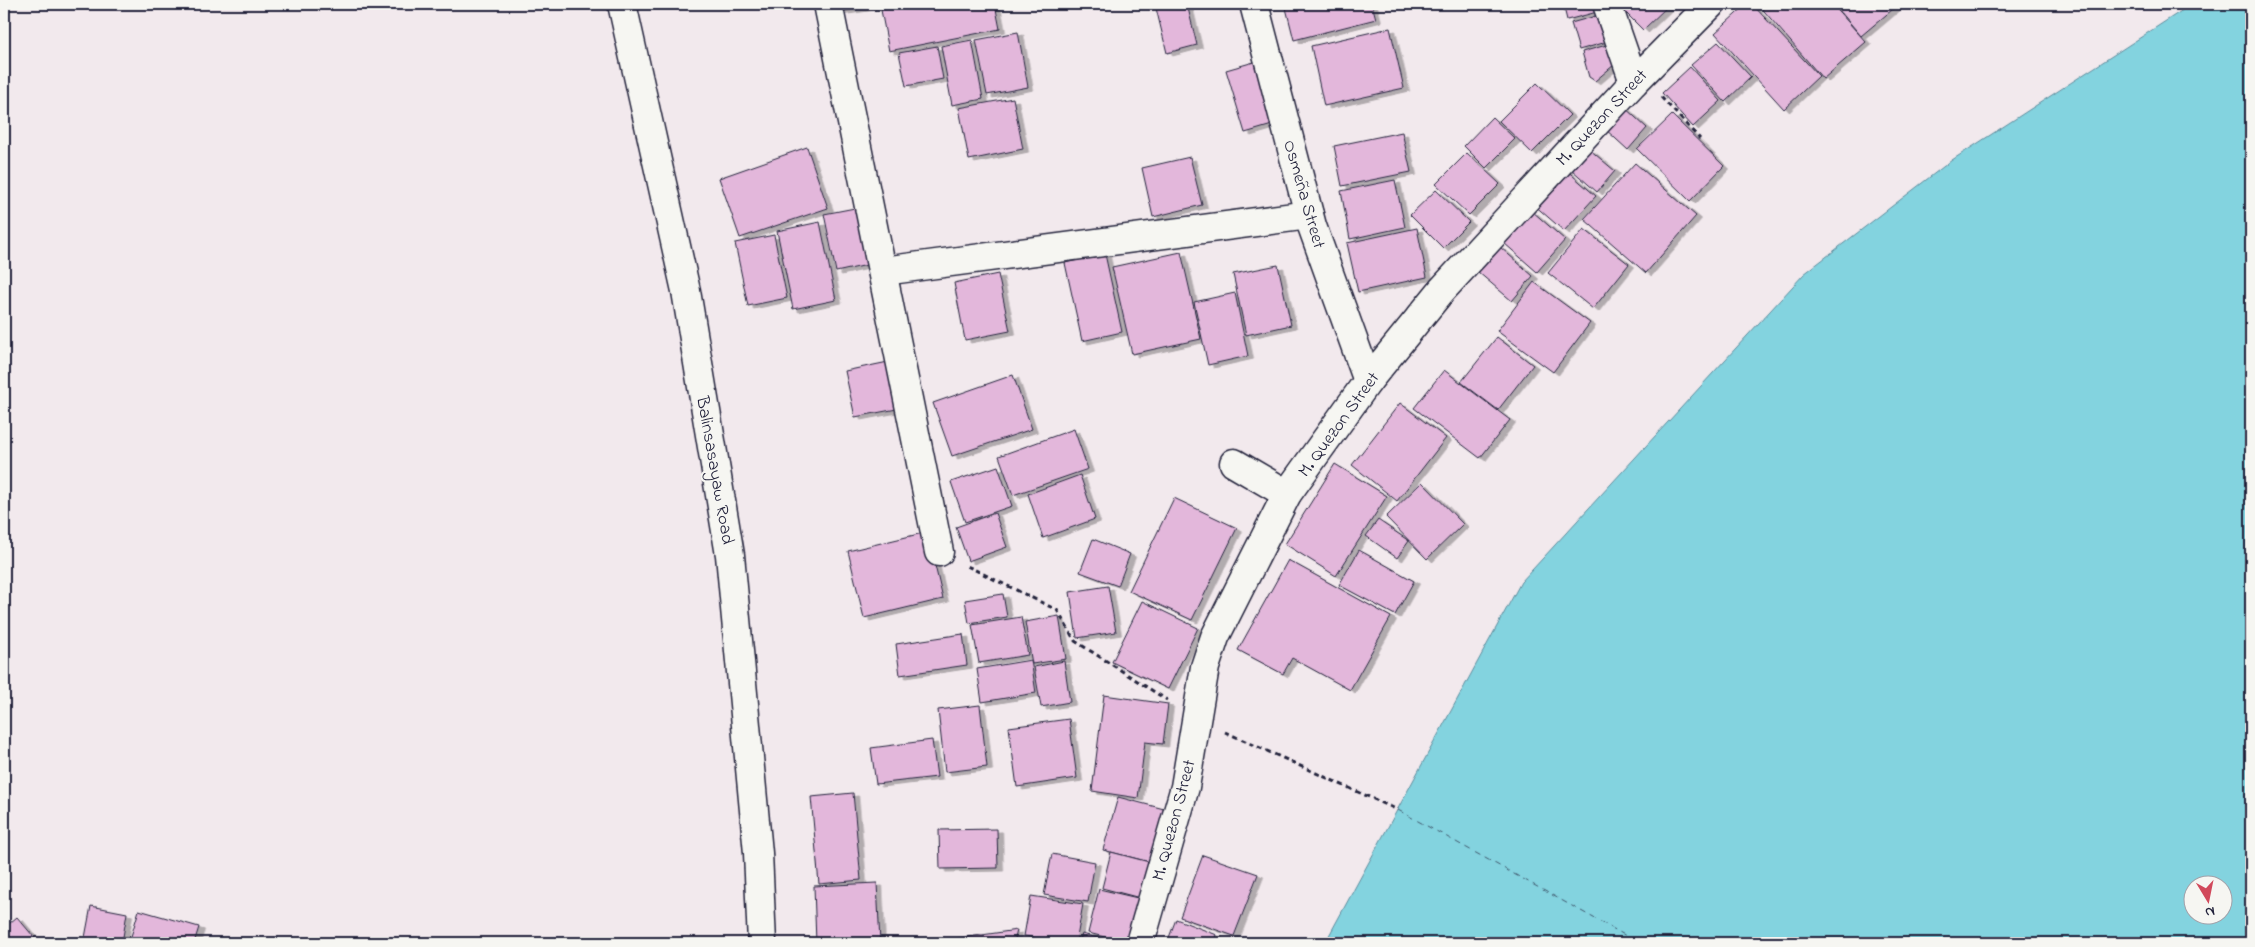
<svg xmlns="http://www.w3.org/2000/svg" width="2255" height="947" font-family="'Indie Flower',sans-serif">
<style>
.water{fill:#83d3df;stroke:#5c8c9d;fill-rule:evenodd}
.lines{fill:none;stroke-linecap:round;stroke-linejoin:round}
.ferry{stroke:#3f576c;stroke-width:1;stroke-dasharray:6 5;stroke-linecap:butt}
.building{fill:#e3b7db;stroke:#22223b;filter:url(#shadow)}
.minor-casing{stroke:#22223b;stroke-width:31}
.major-casing{stroke:#22223b;stroke-width:31}
.path{stroke:#22223b;stroke-width:3;stroke-dasharray:5 4;stroke-linecap:butt}
.minor{stroke:#f6f6f2;stroke-width:28}
.major{stroke:#f6f6f2;stroke-width:28}
.labels{text-anchor:middle;stroke-width:4;stroke-linejoin:round;paint-order:stroke}
.street-label{font-size:18px;fill:#22223b;stroke:#f6f6f2}
</style>
<defs>
<filter id="shadow"><feDropShadow dx="5.5" dy="3" stdDeviation="0" flood-color="#0004"/></filter>
</defs>
<rect width="100%" height="100%" fill="#f2e9ed"/>
<filter id="ink" filterUnits="userSpaceOnUse"><feTurbulence type="fractalNoise" baseFrequency=".02" numOctaves="2"/><feDisplacementMap in="SourceGraphic" scale="10" xChannelSelector="R" yChannelSelector="G"/><feConvolveMatrix kernelMatrix="1 2 1 2 8 2 1 2 1" color-interpolation-filters="sRGB"/></filter>
<g filter="url(#ink)">
<path class="water" d="M2192,4h59v939h-926l196,-361 283,-308 148,-114zM2192,884h30v30h-30z"/>
<g class="lines">
<path class="ferry" d="M1398,810l241,133"/>
</g>
<g class="building">
<path d="M834,4h42v2l-40,6z"/>
<path d="M910,4h85l5,25 -111,22 -8,-41z"/>
<path d="M1155,4h32l10,41 -30,8z"/>
<path d="M1285,4h87l4,15 -82,21z"/>
<path d="M1563,4h36l2,7 -34,9z"/>
<path d="M1617,4h53l-27,26z"/>
<path d="M1747,4h5l67,72 -35,33 -69,-76z"/>
<path d="M1758,4h74l34,38 -43,37z"/>
<path d="M1834,4h65l-38,32z"/>
<path d="M1610,12l7,27 -38,11 -8,-27z"/>
<path d="M1390,28l14,60 -80,18 -13,-60z"/>
<path d="M1018,32l10,55 -41,8 -11,-55z"/>
<path d="M972,40l11,59 -31,6 -11,-59z"/>
<path d="M1617,42l4,17 -26,22 -6,-4 -7,-25z"/>
<path d="M1718,42l33,35 -26,25 -34,-37z"/>
<path d="M937,46l6,33 -37,7 -7,-33z"/>
<path d="M1261,60l18,63 -34,10 -19,-63z"/>
<path d="M1690,67l31,34 -28,26 -31,-34z"/>
<path d="M1537,83l33,32 -38,38 -33,-32z"/>
<path d="M1013,98l10,51 -54,11 -10,-52z"/>
<path d="M1623,106l24,22 -19,22 -24,-22z"/>
<path d="M1672,115l52,51 -34,35 -53,-52z"/>
<path d="M1492,117l23,22 -29,29 -22,-22z"/>
<path d="M1402,132l9,40 -69,14 -8,-40z"/>
<path d="M807,147l21,61 -88,30 -21,-60z"/>
<path d="M1589,149l26,22 -18,21 -26,-23z"/>
<path d="M1467,153l33,31 -31,31 -33,-31z"/>
<path d="M1190,157l12,48 -49,12 -11,-49z"/>
<path d="M1635,163l61,53 -50,57 -62,-54z"/>
<path d="M1564,168l32,28 -32,35 -31,-27z"/>
<path d="M1395,180l10,47 -55,12 -9,-48z"/>
<path d="M1436,190l33,32 -26,26 -33,-33z"/>
<path d="M860,207l12,57 -36,8 -12,-58z"/>
<path d="M1532,211l33,29 -28,32 -33,-29z"/>
<path d="M820,222l16,78 -43,9 -16,-78z"/>
<path d="M1417,228l10,49 -69,15 -11,-49z"/>
<path d="M1584,229l45,35 -36,45 -45,-36z"/>
<path d="M774,235l13,63 -39,8 -13,-63z"/>
<path d="M1500,247l33,29 -21,25 -34,-29z"/>
<path d="M1181,252l20,87 -69,15 -20,-87z"/>
<path d="M1105,254l17,78 -40,9 -17,-78z"/>
<path d="M1278,265l13,60 -45,10 -13,-61z"/>
<path d="M998,274l12,57 -45,9 -11,-57z"/>
<path d="M1534,282l56,41 -37,49 -56,-41z"/>
<path d="M1235,293l13,63 -40,9 -14,-63z"/>
<path d="M1497,337l36,28 -35,45 -37,-28z"/>
<path d="M893,361l9,47 -47,9 -10,-46z"/>
<path d="M1444,370l66,50 -30,38 -66,-50z"/>
<path d="M1013,375l19,54 -80,27 -19,-53z"/>
<path d="M1400,403l46,35 -49,63 -45,-36z"/>
<path d="M1074,429l14,40 -75,26 -14,-39z"/>
<path d="M1335,464l52,32 -51,80 -51,-32z"/>
<path d="M998,466l14,40 -47,16 -14,-40z"/>
<path d="M1080,475l15,44 -52,19 -15,-44z"/>
<path d="M1422,482l41,42 -36,35 -41,-42z"/>
<path d="M1174,498l63,30 -45,92 -63,-29z"/>
<path d="M995,513l12,34 -39,14 -12,-34z"/>
<path d="M1378,520l31,21 -12,17 -31,-22z"/>
<path d="M927,532l16,67 -79,19 -16,-67z"/>
<path d="M1093,539l37,15 -12,32 -38,-14z"/>
<path d="M1359,550l55,31 -19,34 -56,-30z"/>
<path d="M1288,560l103,57 -41,73 -58,-32 -9,16 -45,-24z"/>
<path d="M1108,586l8,46 -39,6 -7,-46z"/>
<path d="M1003,594l4,23 -38,6 -4,-23z"/>
<path d="M1142,601l56,27 -30,61 -56,-27z"/>
<path d="M1059,616l7,43 -34,5 -7,-42z"/>
<path d="M1021,617l7,38 -49,8 -7,-38z"/>
<path d="M963,634l4,31 -67,10 -4,-31z"/>
<path d="M1031,660l5,33 -54,9 -5,-33z"/>
<path d="M1064,661l6,41 -29,5 -7,-40z"/>
<path d="M1104,695l64,9 -5,40 -18,-2 -7,56 -46,-7z"/>
<path d="M980,705l7,62 -42,5 -7,-62z"/>
<path d="M1069,719l8,59 -60,9 -8,-60z"/>
<path d="M932,740l5,37 -61,7 -5,-36z"/>
<path d="M853,793l8,87 -42,4 -8,-87z"/>
<path d="M1118,797l46,12 -14,53 -47,-12z"/>
<path d="M997,829l1,39 -58,1 -1,-39z"/>
<path d="M1111,852l42,11 -9,36 -42,-11z"/>
<path d="M1052,854l43,8 -7,40 -44,-7z"/>
<path d="M1203,855l55,19 -24,62 -54,-19z"/>
<path d="M877,883l3,60h-64l-2,-57z"/>
<path d="M1099,889l43,10 -12,44 -42,-10z"/>
<path d="M1031,896l52,8 -7,39 -52,-7z"/>
<path d="M91,906l36,7 -5,30h-38z"/>
<path d="M139,910l60,17 -5,16h-65z"/>
<path d="M17,917l22,26h-35v-15z"/>
<path d="M1176,919l41,16 -3,8h-47z"/>
<path d="M1017,930l-3,13h-89z"/>
<path d="M1082,934l36,9h-39z"/>
</g>
<g class="lines">
<defs>
<g id="minor">
<path d="M828,4l111,548"/>
<path d="M1254,4l58,222 56,155"/>
<path d="M1607,4l27,78"/>
<path d="M883,271l426,-56"/>
<path d="M1234,463l53,31"/>
<path d="M1140,943l45,-156 20,-120 10,-30 72,-143 81,-113 74,-91 192,-208 77,-78"/>
</g>
<path id="major" d="M622,4l64,287 44,264 28,298 4,90"/>
</defs>
<use href="#minor" class="minor-casing"/>
<use href="#major" class="major-casing"/>
<g class="path">
<path d="M1661,97l39,42"/>
<path d="M967,566l90,44 18,31 92,59"/>
<path d="M1225,732l173,78"/>
</g>
<use href="#minor" class="minor"/>
<use href="#major" class="major"/>
</g>
</g>
<g class="labels">
<g class="street-label">
<text transform="translate(1601 117) rotate(-47)" y="6">M. Quezon Street</text>
<text transform="translate(1305 194) rotate(74)" y="6">Osmeña Street</text>
<text transform="translate(1338 424) rotate(-54)" y="6">M. Quezon Street</text>
<text transform="translate(716 470) rotate(80)" y="6">Balinsasayaw Road</text>
<text transform="translate(1173 820) rotate(-75)" y="6">M. Quezon Street</text>
</g>
</g>
<rect width="2255" height="947" fill="none" stroke="#f6f6f2" stroke-width="20"/>
<rect x="10" y="10" width="2235" height="927" fill="none" stroke="#22223b" stroke-width="2" filter="url(#ink)"/>
<g transform="translate(2208 900) rotate(170)"><circle r="24" fill="#f6f6f2" stroke="#a1a1a9"/>
<path d="M0-4L9 19L0 12L-9 19Z" fill="#d1495b"/>
<text y="-8" font-size="14" font-weight="bold" text-anchor="middle" fill="#22223b">N</text>
</g>
</svg>
